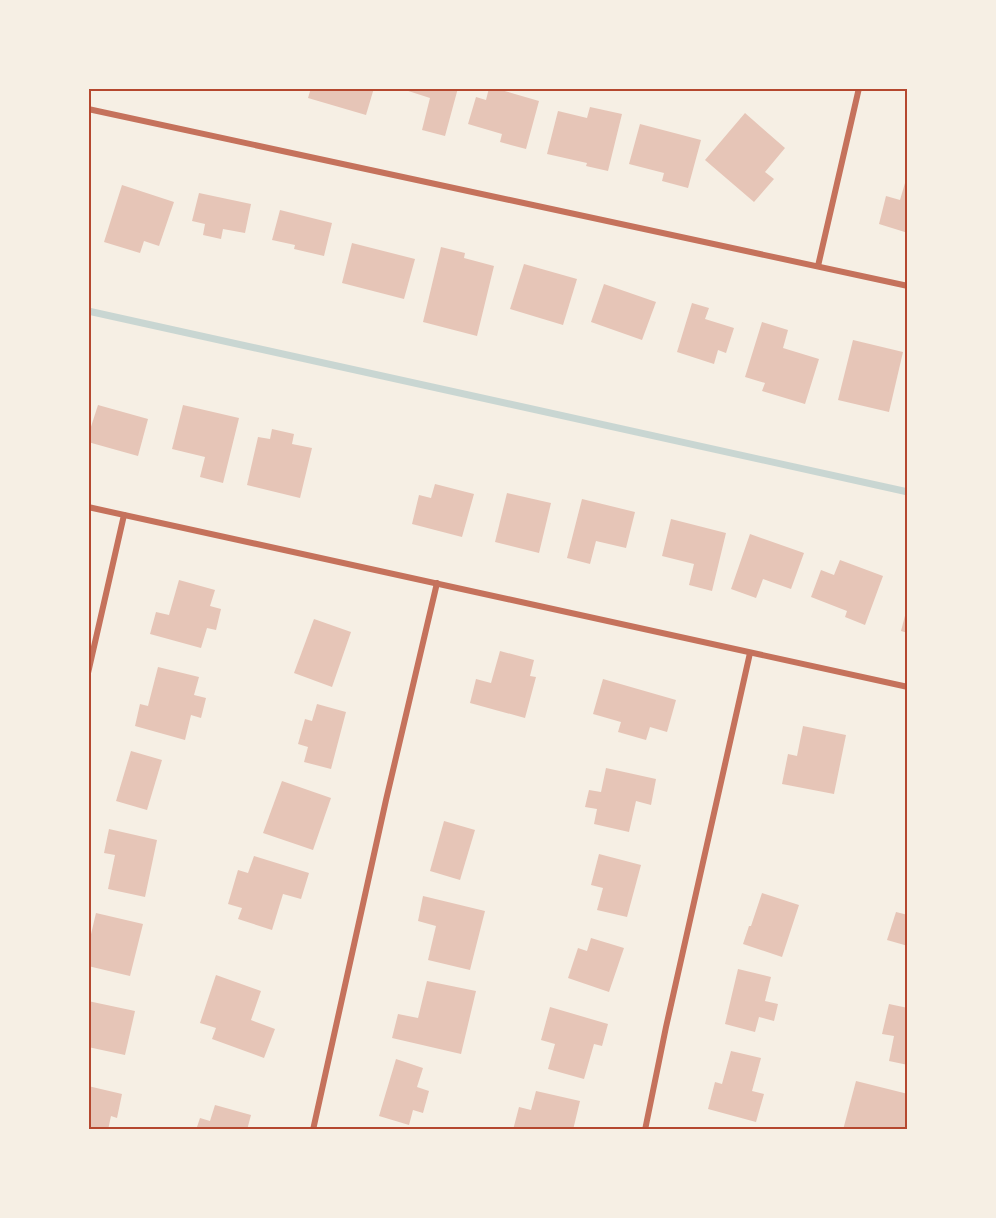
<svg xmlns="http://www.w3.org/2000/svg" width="996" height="1218" font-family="Jost,sans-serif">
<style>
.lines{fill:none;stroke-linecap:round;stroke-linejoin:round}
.stream{stroke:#c9d6d2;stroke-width:7}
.building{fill:#e6c5b7}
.minor{stroke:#c5725c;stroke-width:6}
.neatline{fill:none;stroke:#b5482f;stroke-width:2}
</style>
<rect width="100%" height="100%" fill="#f6efe4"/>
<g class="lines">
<path class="stream" d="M88,311l820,181"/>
</g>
<g class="building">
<path d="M311,88h63l-8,27 -58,-17z"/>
<path d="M399,88h59l-13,48 -23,-6 8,-32z"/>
<path d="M489,88h5l45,13 -13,48 -26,-7 2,-8 -34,-10 8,-27 10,3z"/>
<path d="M590,107l32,7 -14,57 -22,-5 1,-3 -40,-9 11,-43 29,7z"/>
<path d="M745,113l40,35 -20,24 9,7 -20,23 -49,-42z"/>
<path d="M640,124l61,16 -13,48 -26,-7 2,-8 -35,-9z"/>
<path d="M905,183h3v50l-29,-9 7,-28 14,4z"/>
<path d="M122,185l52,17 -15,44 -15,-5 -4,12 -36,-11z"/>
<path d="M199,193l52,11 -6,29 -22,-4 -2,10 -18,-4 2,-11 -13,-3z"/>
<path d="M280,210l52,13 -8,33 -30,-7 1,-4 -23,-5z"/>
<path d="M352,243l63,16 -11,40 -62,-16z"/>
<path d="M441,247l24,6 -1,5 30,8 -17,70 -54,-14z"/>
<path d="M524,264l53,15 -14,46 -53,-16z"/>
<path d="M604,284l52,18 -14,38 -51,-18z"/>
<path d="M692,303l17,5 -4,11 29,9 -8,25 -8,-3 -4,14 -37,-12z"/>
<path d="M762,322l26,8 -5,18 36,11 -14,45 -43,-13 3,-8 -20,-6z"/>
<path d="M853,340l50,12 -14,60 -51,-12z"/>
<path d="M98,405l50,14 -10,37 -50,-14v-6z"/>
<path d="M183,405l56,13 -16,65 -23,-6 5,-20 -33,-8z"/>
<path d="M272,429l22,5 -2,10 20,4 -12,50 -53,-13 11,-48 12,2z"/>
<path d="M435,484l39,10 -12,43 -50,-13 7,-29 12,3z"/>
<path d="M507,493l44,10 -12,50 -44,-11z"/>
<path d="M582,499l53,13 -9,36 -30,-7 -6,23 -23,-6z"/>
<path d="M671,519l55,14 -14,58 -23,-6 5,-21 -32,-8z"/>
<path d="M750,534l54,19 -13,36 -28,-10 -7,19 -25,-9z"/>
<path d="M840,560l43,16 -18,49 -20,-8 2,-6 -36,-14 10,-27 13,5z"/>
<path d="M179,580l36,10 -5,16 11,3 -5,21 -9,-2 -6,20 -51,-14 6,-22 13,3z"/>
<path d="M907,608h1v25l-7,-2z"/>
<path d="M314,619l37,13 -19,55 -38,-14z"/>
<path d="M500,651l34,9 -4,16 6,1 -11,41 -55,-15 6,-24 15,4z"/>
<path d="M158,667l41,10 -5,18 12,3 -5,20 -10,-3 -6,25 -50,-14 5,-22 8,2z"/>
<path d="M603,679l73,21 -9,32 -17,-5 -4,13 -28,-8 3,-10 -28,-8z"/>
<path d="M317,704l29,8 -15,57 -27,-7 4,-15 -10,-3 7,-25 7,2z"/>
<path d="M803,726l43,9 -12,59 -52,-10 6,-30 9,2z"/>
<path d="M131,751l31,9 -15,50 -31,-9z"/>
<path d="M606,768l50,11 -5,26 -15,-4 -7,31 -35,-8 3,-15 -12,-2 4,-17 12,2z"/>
<path d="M282,781l49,17 -18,52 -50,-17z"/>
<path d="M444,821l31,9 -15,50 -30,-9z"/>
<path d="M109,829l48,11 -12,57 -37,-8 7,-34 -11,-2z"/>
<path d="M599,854l42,11 -14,52 -30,-7 6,-22 -12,-3z"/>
<path d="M254,856l55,17 -8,26 -18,-5 -11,36 -34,-11 4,-11 -14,-4 10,-34 10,3z"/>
<path d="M762,893l37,12 -17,52 -39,-13 6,-18h2z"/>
<path d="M423,896l62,15 -15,59 -42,-10 8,-34 -18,-5z"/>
<path d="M896,912l12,3v31l-21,-6z"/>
<path d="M96,913l47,11 -13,52 -42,-10v-19z"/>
<path d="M591,938l33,10 -15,44 -41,-14 10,-30 9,3z"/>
<path d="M738,969l33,8 -6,24 13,3 -4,17 -15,-4 -4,15 -30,-8z"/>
<path d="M216,975l45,16 -10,29 24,9 -11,29 -52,-19 4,-11 -16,-5z"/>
<path d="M427,981l49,10 -15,63 -69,-16 6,-24 20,4z"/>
<path d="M88,1001l47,10 -10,44 -37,-8z"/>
<path d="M889,1004l19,4v57l-19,-4 5,-25 -12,-2z"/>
<path d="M550,1007l58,17 -6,22 -8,-2 -10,35 -36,-10 7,-25 -14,-4z"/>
<path d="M731,1051l30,7 -9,33 12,3 -8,28 -48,-13 7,-27 7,2z"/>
<path d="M396,1059l27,9 -6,19 12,4 -6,22 -10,-3 -4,15 -30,-9z"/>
<path d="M856,1081l52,13 -1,36h-64z"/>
<path d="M88,1086l34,8 -5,24 -6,-2 -3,14h-20z"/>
<path d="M536,1091l44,10 -7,29h-60l6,-23 12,3z"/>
<path d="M215,1105l36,10 -4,15h-51l4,-12 10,3z"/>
</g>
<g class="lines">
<g class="minor">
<path d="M88,109l820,177"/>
<path d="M818,266l41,-178"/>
<path d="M88,507l820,180"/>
<path d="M88,673l36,-158"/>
<path d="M313,1130l73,-330 51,-217"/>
<path d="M645,1130l21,-103 84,-374"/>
</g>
</g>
<rect width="996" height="1218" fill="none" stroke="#f6efe4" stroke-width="180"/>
<rect x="90" y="90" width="816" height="1038" class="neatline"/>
</svg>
